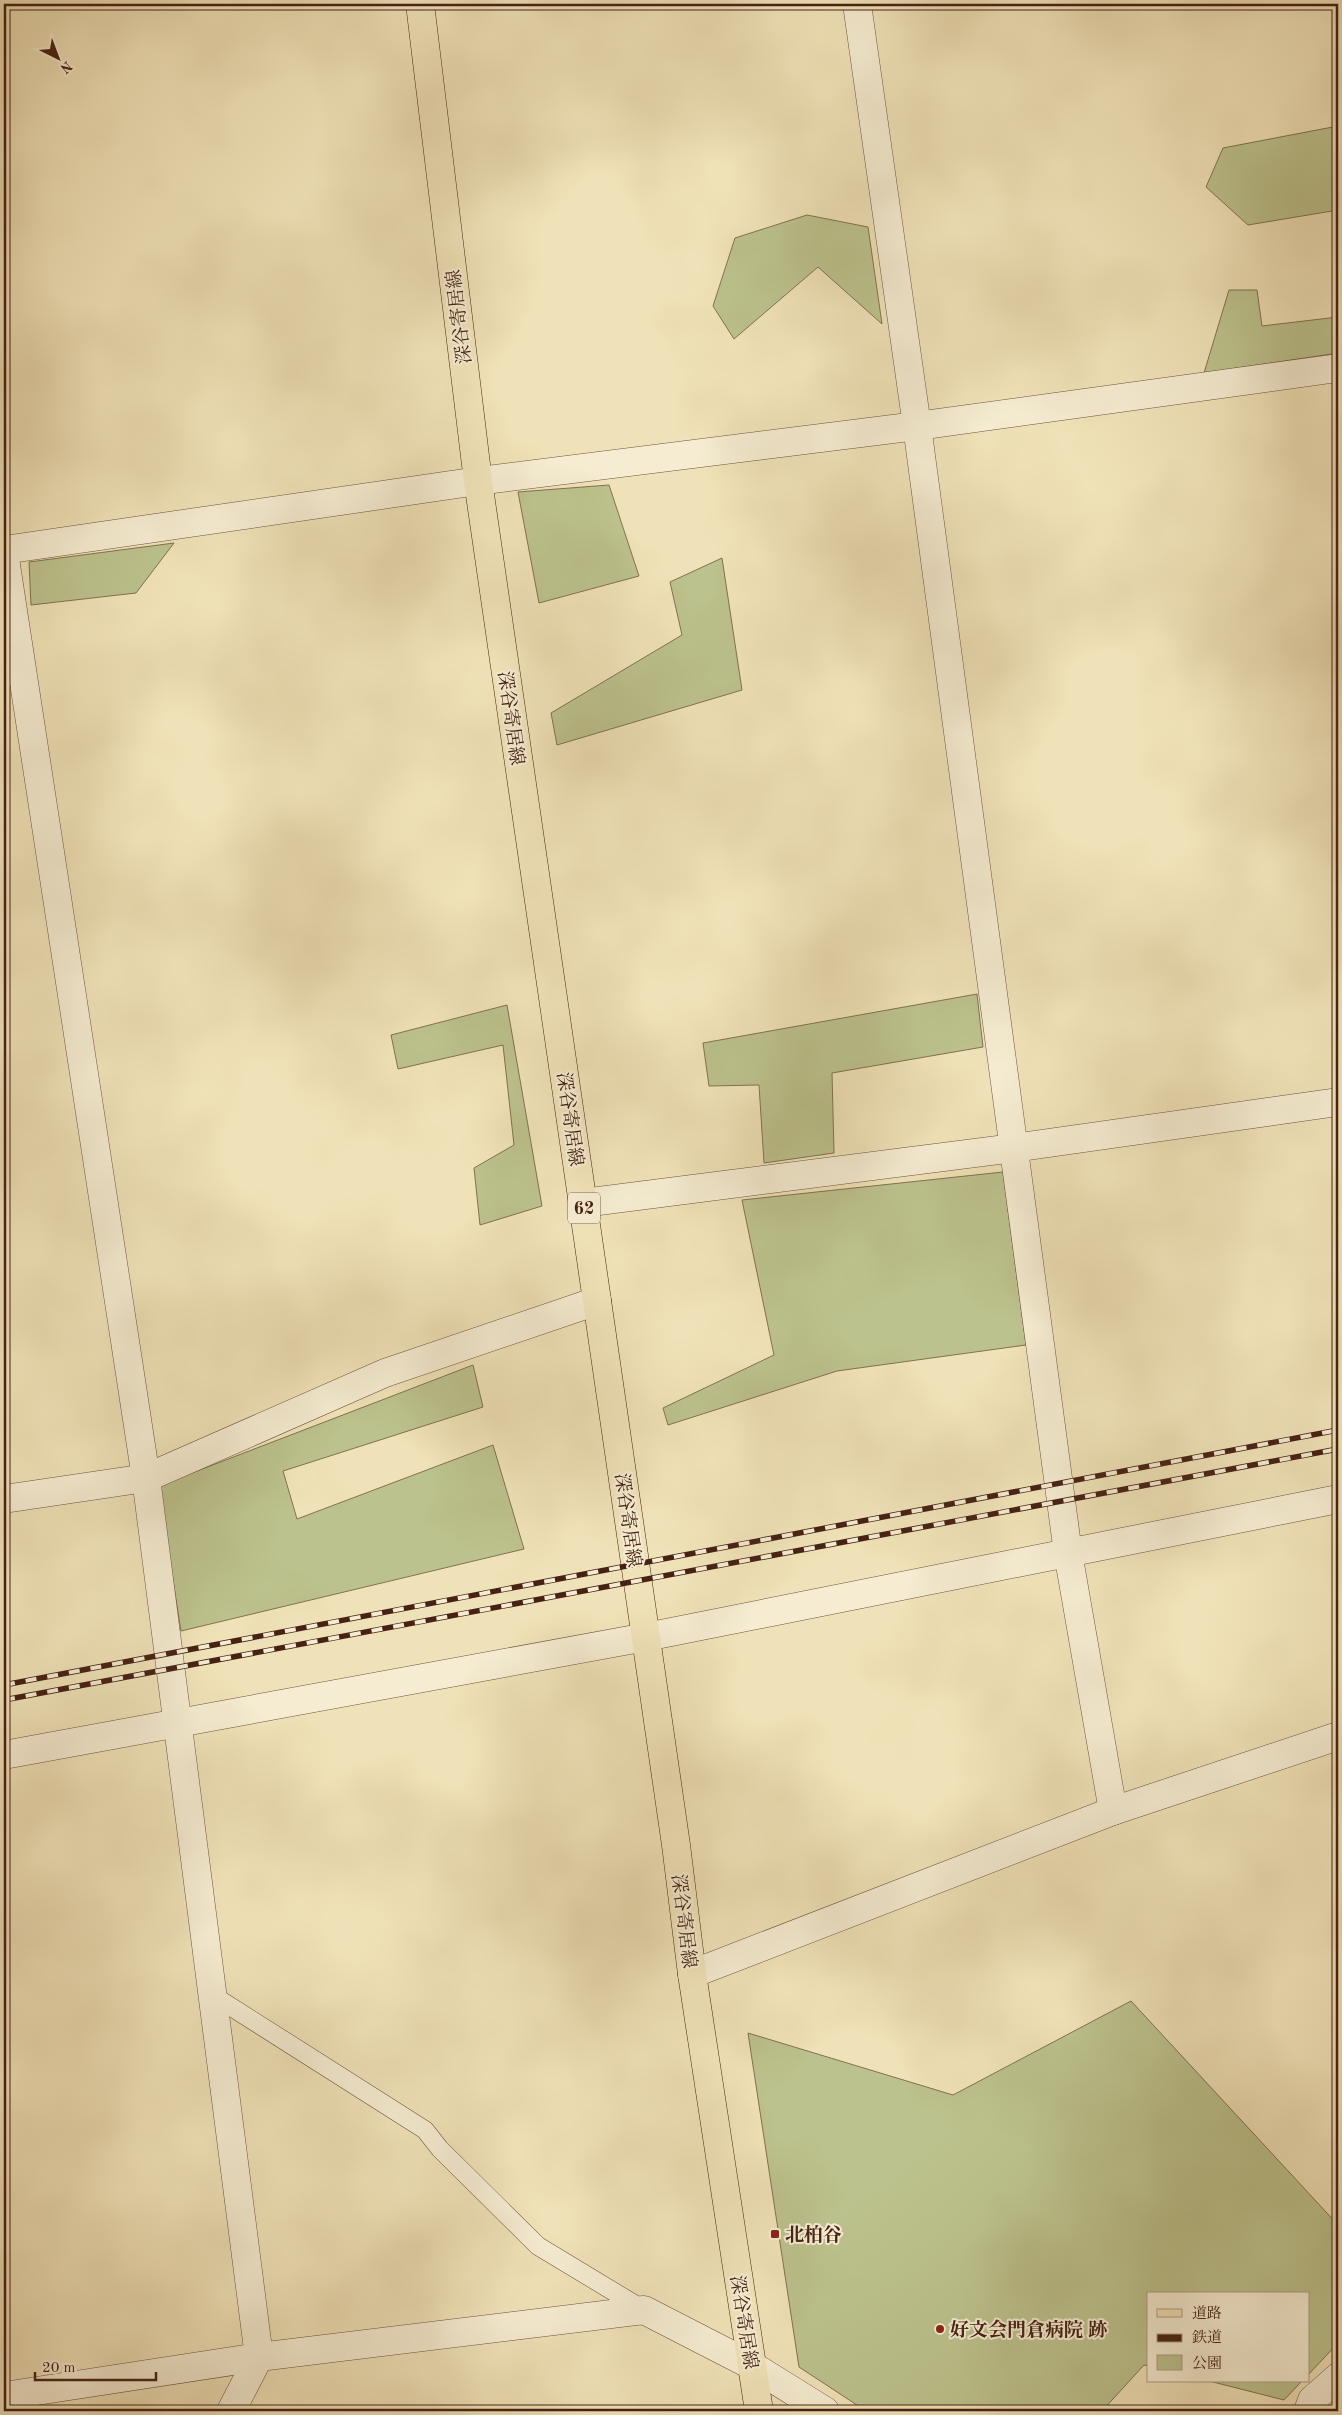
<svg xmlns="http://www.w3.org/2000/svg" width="1342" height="2415" font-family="'Old Standard TT','Noto Serif JP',serif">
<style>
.green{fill:#bcc28d;stroke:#817251}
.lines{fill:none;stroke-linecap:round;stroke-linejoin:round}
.lane-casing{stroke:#70523e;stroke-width:19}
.street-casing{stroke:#70523e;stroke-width:29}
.primary-casing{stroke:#462215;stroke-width:29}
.lane{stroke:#f5ecd1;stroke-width:18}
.street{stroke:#f5ecd1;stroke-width:28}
.primary{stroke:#f0e2b8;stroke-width:28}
.rail-casing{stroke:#462215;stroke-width:5.5}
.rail{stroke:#f5ecd1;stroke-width:4;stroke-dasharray:11;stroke-linecap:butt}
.poi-dot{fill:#8f2418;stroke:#f5ecd1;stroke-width:2}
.labels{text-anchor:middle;stroke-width:4;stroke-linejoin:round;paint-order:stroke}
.shield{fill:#f5ecd1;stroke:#7a5f4d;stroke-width:1}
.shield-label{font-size:18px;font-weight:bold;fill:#462215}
.street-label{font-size:19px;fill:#462215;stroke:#f5ecd1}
.poi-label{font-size:19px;font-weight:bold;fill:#462215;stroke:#f5ecd1;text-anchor:start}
</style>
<rect width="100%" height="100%" fill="#f0e2b8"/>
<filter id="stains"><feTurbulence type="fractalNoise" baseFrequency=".004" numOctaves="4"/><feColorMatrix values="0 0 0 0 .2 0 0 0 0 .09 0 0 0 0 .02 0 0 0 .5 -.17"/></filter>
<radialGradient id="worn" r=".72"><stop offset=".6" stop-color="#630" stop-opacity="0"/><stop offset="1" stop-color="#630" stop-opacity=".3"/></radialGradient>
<g class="green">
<path d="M1338,126v84l-90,15 -42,-38 17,-39z"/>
<path d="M807,215l61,12 14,97 -64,-57 -84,72 -21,-33 22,-68z"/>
<path d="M1229,290h28l5,36 76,-9v36l-134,20z"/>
<path d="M609,485l30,91 -100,27 -21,-111z"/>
<path d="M174,543l-38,50 -105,12 -2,-43z"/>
<path d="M722,558l20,132 -185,55 -6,-32 131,-78 -12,-53z"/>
<path d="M977,994l6,53 -151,26 2,80 -70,10 -5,-78 -50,1 -6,-43z"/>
<path d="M507,1005l35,201 -62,19 -6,-57 40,-23 -11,-100 -105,24 -7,-34z"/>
<path d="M1003,1172l23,173 -189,26 -169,54 -5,-17 111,-53 -32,-155z"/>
<path d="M473,1365l10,42 -200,64 14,48 196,-74 31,104 -343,82 -23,-145z"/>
<path d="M1131,2001l207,224v118l-30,32v-81h-160v72l-4,-1 -42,46h-236l-67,-44 -51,-334 205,62z"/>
<path d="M1209,2381h93l-18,19z"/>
</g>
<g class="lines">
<defs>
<path id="lane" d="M214,1996l211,134 15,19 98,97 106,64"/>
<g id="street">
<path d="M857,4l60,422 151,1127 45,258"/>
<path d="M4,550l474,-69 439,-55 421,-58"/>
<path d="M4,552l142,926 113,879 -28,54"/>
<path d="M583,1203l431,-55 324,-46"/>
<path d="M4,1499l142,-21 239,-105 212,-72"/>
<path d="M4,1755l642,-118 692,-138"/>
<path d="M692,1974l421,-163 225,-75"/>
<path d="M4,2396l255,-39 385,-47 107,55 74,46"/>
<path d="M1308,2411l4,-11 26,-23"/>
</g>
<path id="primary" d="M420,4l58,477 198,1364 16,129 67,437"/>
</defs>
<use href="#lane" class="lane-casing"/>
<use href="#street" class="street-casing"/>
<use href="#primary" class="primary-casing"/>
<use href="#lane" class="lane"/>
<use href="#street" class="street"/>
<use href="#primary" class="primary"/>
<defs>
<g id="rail">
<path d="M4,1685l1334,-255"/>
<path d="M4,1700l1334,-251"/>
</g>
</defs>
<use href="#rail" class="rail-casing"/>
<use href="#rail" class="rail"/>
</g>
<g class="poi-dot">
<rect x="770" y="2229" width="10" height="10" rx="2.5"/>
<circle cx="940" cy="2329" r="5"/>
</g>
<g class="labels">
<rect class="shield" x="568" y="1192.5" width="32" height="31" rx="4"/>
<g class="shield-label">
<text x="584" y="1214">62</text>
</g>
<g class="street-label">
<text transform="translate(458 317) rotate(-97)" y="7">深谷寄居線</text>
<text transform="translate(512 718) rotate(82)" y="7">深谷寄居線</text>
<text transform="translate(571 1119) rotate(82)" y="7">深谷寄居線</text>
<text transform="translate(629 1520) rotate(82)" y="7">深谷寄居線</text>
<text transform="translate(685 1921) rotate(83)" y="7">深谷寄居線</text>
<text transform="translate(745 2322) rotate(81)" y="7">深谷寄居線</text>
</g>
<g class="poi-label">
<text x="785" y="2241">北柏谷</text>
<text x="950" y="2336">好文会門倉病院 跡</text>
</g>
</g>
<rect width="1342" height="2415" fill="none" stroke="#f0e2b8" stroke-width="20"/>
<rect x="5" y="5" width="1332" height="2405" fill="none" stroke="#462215" stroke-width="2.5"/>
<rect x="10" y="10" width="1322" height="2395" fill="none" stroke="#462215"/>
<rect x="1147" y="2292" width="162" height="90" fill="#f5ecd1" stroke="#af9b86"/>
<rect x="1157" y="2309" width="25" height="8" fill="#f0e2b8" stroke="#af9b86"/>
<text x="1192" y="2318" font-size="15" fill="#462215">道路</text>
<rect x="1157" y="2334" width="25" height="8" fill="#462215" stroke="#af9b86"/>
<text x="1192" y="2342" font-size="15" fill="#462215">鉄道</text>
<rect x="1157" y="2355" width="25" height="15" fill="#bcc28d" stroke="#af9b86"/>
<text x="1192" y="2368" font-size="15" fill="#462215">公園</text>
<g transform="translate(58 58) rotate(138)" stroke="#f5ecd1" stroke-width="4" paint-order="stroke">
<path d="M0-4L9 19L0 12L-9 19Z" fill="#462215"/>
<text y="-8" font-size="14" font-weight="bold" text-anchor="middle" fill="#462215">N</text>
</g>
<path d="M35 2372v8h121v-8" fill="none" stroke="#462215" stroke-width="2.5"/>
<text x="42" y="2372" font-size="15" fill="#462215" stroke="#f5ecd1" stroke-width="4" paint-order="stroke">20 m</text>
<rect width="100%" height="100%" filter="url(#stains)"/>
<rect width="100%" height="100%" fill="url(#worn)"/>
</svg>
